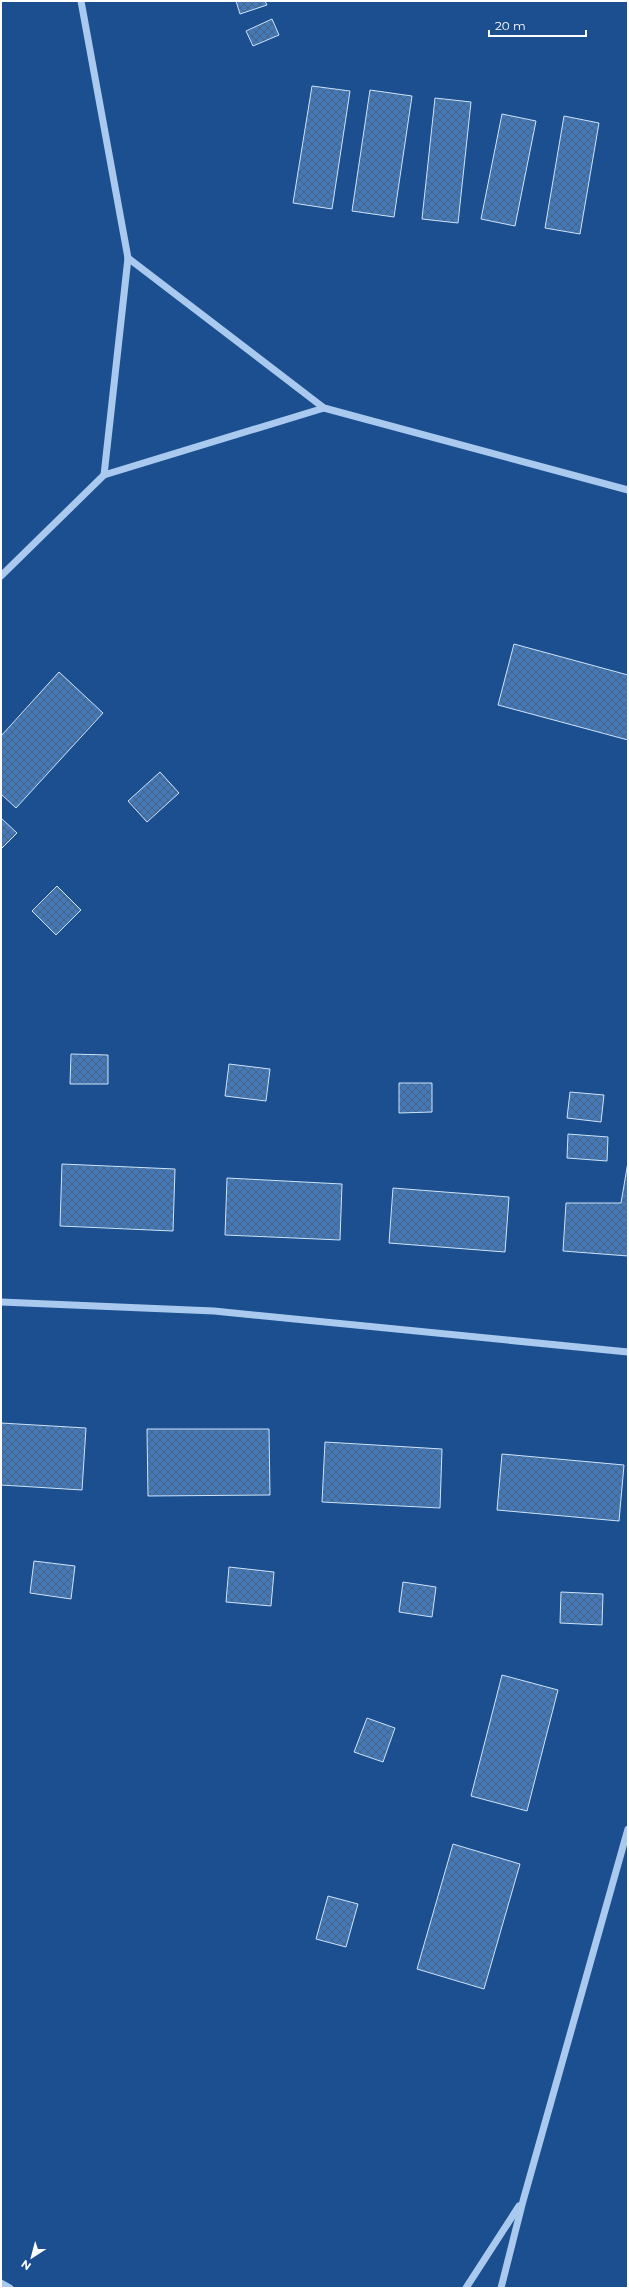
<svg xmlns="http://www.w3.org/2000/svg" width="629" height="2289" font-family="Montserrat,sans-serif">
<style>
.building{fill:url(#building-cross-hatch);stroke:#cfe3fa}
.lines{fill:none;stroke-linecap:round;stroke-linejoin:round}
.minor{stroke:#a9c9ee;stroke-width:7}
</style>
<defs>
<pattern id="building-cross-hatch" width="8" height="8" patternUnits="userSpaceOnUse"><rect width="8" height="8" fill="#4478b7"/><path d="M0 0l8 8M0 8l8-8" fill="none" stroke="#486282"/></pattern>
</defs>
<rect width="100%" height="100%" fill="#1b4f8f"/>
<g class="building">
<path d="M236,1h29l2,4 -27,9z"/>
<path d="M272,19l7,16 -26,11 -7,-15z"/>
<path d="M312,86l38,5 -18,118 -39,-6z"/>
<path d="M370,90l42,6 -18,121 -42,-6z"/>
<path d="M435,98l36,4 -13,121 -36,-4z"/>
<path d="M502,114l34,7 -21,105 -34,-7z"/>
<path d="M564,116l35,7 -19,111 -35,-6z"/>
<path d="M514,644l114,31v65l-130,-35z"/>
<path d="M59,672l44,41 -87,95 -15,-14v-58z"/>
<path d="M160,772l19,21 -32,29 -19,-21z"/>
<path d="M1,818l16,15 -16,16z"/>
<path d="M57,886l24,24 -25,25 -24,-24z"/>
<path d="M71,1054l37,1v29h-38z"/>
<path d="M229,1064l41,5 -4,32 -41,-5z"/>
<path d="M399,1083h33v29l-33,1z"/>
<path d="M570,1092l34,3 -3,27 -34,-4z"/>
<path d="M568,1134l40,3 -1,24 -40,-3z"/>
<path d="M628,1162v94l-65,-5 3,-48h55z"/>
<path d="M62,1164l113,5 -2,62 -113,-5z"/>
<path d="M227,1178l115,6 -2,56 -115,-5z"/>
<path d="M393,1188l116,9 -4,55 -116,-9z"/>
<path d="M1,1423l85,5 -4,62 -81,-5z"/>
<path d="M147,1429h122l1,66 -122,1z"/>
<path d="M325,1442l117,7 -2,59 -118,-6z"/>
<path d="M502,1454l122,11 -5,56 -122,-11z"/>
<path d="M34,1561l41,5 -4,33 -41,-6z"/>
<path d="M229,1567l45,5 -3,34 -45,-4z"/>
<path d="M403,1582l33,5 -4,30 -33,-5z"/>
<path d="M561,1592l42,2 -1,31 -42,-2z"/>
<path d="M502,1675l56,15 -31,121 -56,-15z"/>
<path d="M367,1718l28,10 -12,34 -29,-10z"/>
<path d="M453,1844l67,20 -36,125 -67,-20z"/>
<path d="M328,1896l30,8 -12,43 -30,-8z"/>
</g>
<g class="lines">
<g class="minor">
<path d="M128,258l196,150 304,82"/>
<path d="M104,475l220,-67"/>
<path d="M1,576l103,-101 24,-217 -47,-257"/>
<path d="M1,1302l213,9 414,41"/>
<path d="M1,2283l9,5"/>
<path d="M466,2288l53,-82"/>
<path d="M501,2288l22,-87 105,-372"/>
</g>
</g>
<rect width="629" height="2289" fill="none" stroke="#ffffff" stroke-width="4"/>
<g transform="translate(32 2257) rotate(216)" stroke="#1b4f8f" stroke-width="3" paint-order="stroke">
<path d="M0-3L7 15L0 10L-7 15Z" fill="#ffffff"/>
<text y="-6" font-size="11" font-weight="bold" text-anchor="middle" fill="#ffffff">N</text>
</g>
<path d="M489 30v6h97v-6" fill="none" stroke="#ffffff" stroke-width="2"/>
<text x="495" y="30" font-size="12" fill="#ffffff" stroke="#1b4f8f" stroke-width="3" paint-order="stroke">20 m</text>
</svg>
